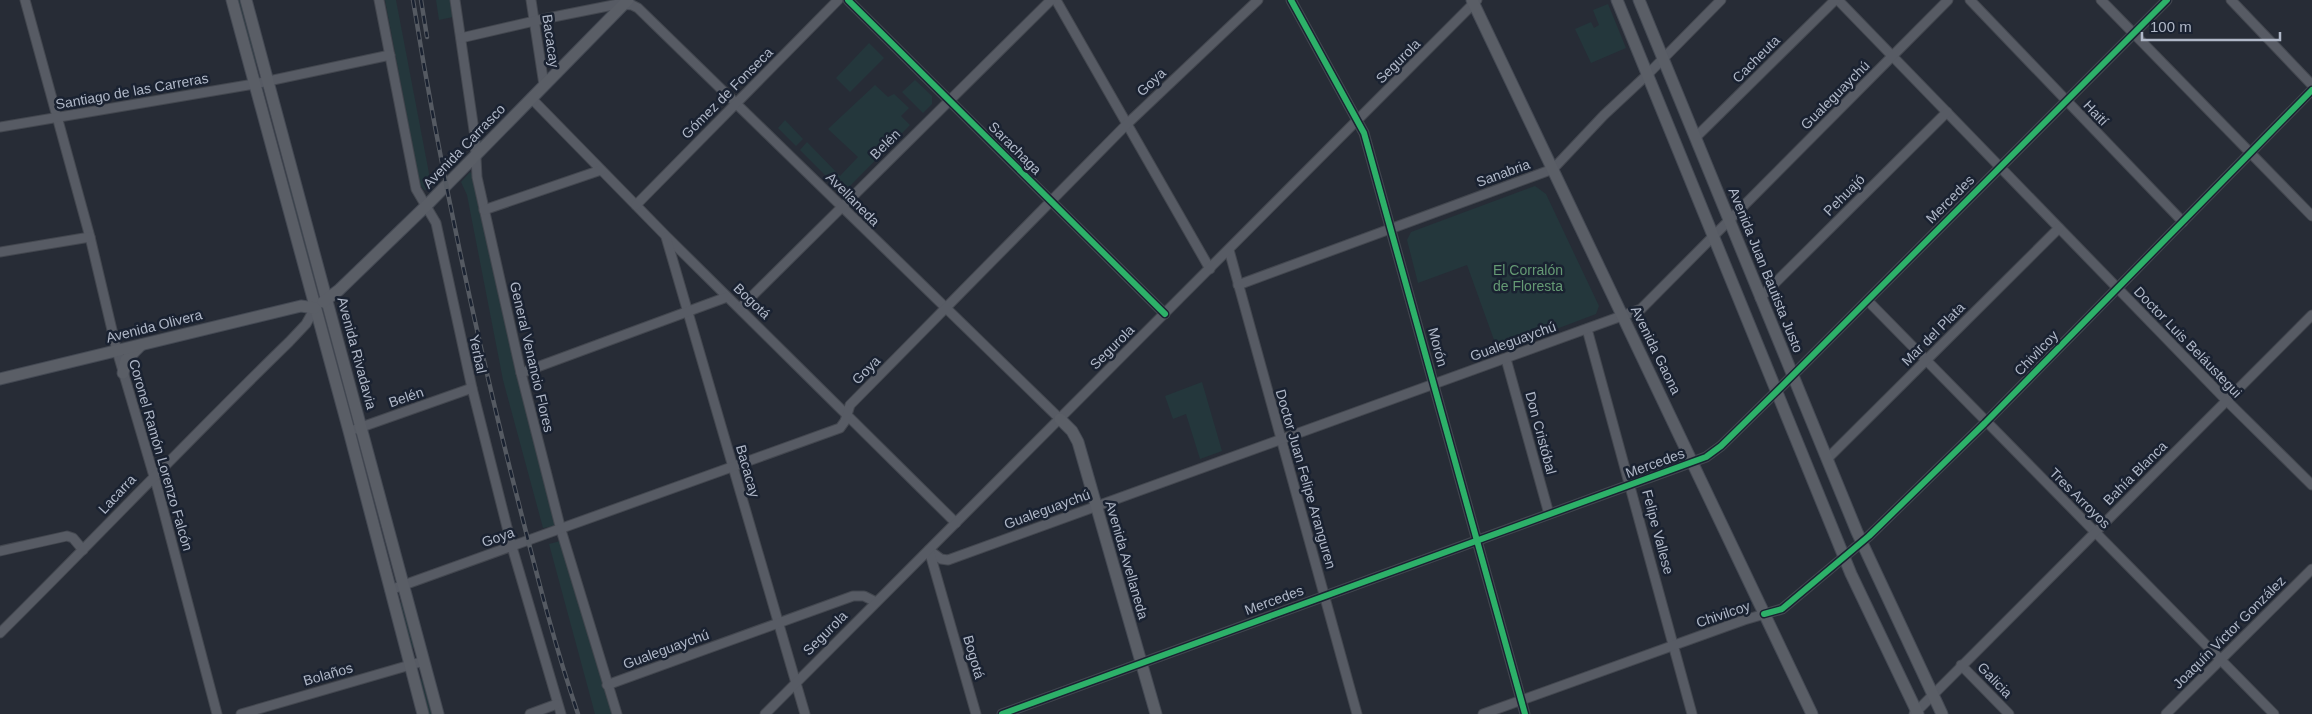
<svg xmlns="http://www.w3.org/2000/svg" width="2312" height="714" font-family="Arial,sans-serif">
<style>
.green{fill:#24373c}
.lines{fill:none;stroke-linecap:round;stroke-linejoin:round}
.minor-casing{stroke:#43474f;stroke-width:11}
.major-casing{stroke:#444953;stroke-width:13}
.minor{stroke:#575b64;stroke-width:9}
.major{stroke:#5a5e66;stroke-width:11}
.rail-casing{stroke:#555a62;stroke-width:4.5}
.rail{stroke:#1a2231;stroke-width:2.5;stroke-dasharray:8;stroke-linecap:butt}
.cycleway-casing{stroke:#1a2231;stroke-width:9}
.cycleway{stroke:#2db169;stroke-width:6}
.labels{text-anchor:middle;stroke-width:5;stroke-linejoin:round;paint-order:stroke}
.street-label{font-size:14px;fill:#b0b8c8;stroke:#1a2231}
.park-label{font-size:14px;fill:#659a74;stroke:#1a2231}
</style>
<rect width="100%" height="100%" fill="#272c36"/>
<g class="green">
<path d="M238,0h3l17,63 -3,1z"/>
<path d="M385,0h11l36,189 -8,1 -4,-5z"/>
<path d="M436,0h15l2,17 -14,3z"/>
<path d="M1608,4l18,44 -35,15 -16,-34 16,-7 3,6 5,-3 -6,-15z"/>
<path d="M869,43l15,15 -34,34 -14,-14z"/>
<path d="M915,80l17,16v8l-9,9 -21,-21z"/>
<path d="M875,85l13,12 6,-3 15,14 -8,8 9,9 -63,64h-8l-39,-39 7,-8 33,34 18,-19 -30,-28z"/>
<path d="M265,101l22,81 5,6 25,92 -3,1z"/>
<path d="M785,120l18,19 -7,7 -18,-18z"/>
<path d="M470,172l3,2 46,210 35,137v5l-11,2 -40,-148 -36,-185 -6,-13z"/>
<path d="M1535,186l11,8 53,112 -3,8 -98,37 -31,-86 -49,18 -11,-43 4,-8z"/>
<path d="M330,331l22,83 -2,1 -22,-82z"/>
<path d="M1202,382l20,69 -22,8 -14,-45 -13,5 -8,-23z"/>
<path d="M560,541l52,173h-17l-46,-170z"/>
<path d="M400,603h2l12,44 -2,1z"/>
<path d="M420,679h2l10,35h-3z"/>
</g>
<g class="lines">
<defs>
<g id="minor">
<path d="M25,0l65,237 27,114 41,139 59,224"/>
<path d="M379,0l37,189 20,34 36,165 40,159 49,167"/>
<path d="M455,0l20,137 2,40 44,196 40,157 56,184"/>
<path d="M531,0l13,85"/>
<path d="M848,0l317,314"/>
<path d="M1056,0l154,269"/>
<path d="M1291,0l73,133 161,581"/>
<path d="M1838,0l389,401 85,84"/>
<path d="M1970,0l213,222"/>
<path d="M2101,0l211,216"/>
<path d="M2231,0l81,85"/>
<path d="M461,38l82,-19 75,-15 14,1 6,3 422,411"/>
<path d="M531,98l135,138 290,287"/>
<path d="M0,127l254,-43 136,-29"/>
<path d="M1696,137l139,-137"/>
<path d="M636,205l202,-205"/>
<path d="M484,210l117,-40"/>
<path d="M666,237l139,477"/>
<path d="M1229,250l128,464"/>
<path d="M0,252l90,-15"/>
<path d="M1238,285l315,-116 51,-54 44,-41 73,-74"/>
<path d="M1760,298l187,-186"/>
<path d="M1868,301l406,413"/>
<path d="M740,308l311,-308"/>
<path d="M1587,329l105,385"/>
<path d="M1506,359l43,155"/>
<path d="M521,373l206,-76"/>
<path d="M356,429l116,-41"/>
<path d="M1827,459l232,-231"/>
<path d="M929,550l12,9 7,1 693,-251 307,-309"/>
<path d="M929,550l47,164"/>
<path d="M0,551l67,-15 6,2 10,12"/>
<path d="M390,590l450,-162 5,-7 5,-16 277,-281 131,-124"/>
<path d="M0,633c97,-96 191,-196 289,-291l17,-18 9,-16"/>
<path d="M1961,665l48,49"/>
<path d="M607,685l246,-89h11l12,6"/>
<path d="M241,714l183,-53"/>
<path d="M530,714l27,-10"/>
<path d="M765,714l712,-714"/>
<path d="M1002,714l704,-257 15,-11 56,-55 390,-391"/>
<path d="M1483,714l261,-94 38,-11 87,-73 116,-113 327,-333"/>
<path d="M1914,714l398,-399"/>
<path d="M2166,714l146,-145"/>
</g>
<g id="major">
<path d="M232,0l117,431 74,283"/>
<path d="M246,0l192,714"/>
<path d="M1472,0l340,714"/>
<path d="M1617,0l234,574 67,140"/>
<path d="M1639,0l218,532 85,182"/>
<path d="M323,302l16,-12 87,-84 202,-206"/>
<path d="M123,373l3,-13 15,-15"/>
<path d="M0,379l301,-73 14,2"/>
<path d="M1060,419l12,12 6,11 78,272"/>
</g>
</defs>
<use href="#minor" class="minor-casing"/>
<use href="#major" class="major-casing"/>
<use href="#minor" class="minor"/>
<use href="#major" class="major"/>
<defs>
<g id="rail">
<path d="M413,0c26,162 60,322 100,481 20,78 39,157 65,233"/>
<path d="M421,0l6,37"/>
</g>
</defs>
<use href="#rail" class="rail-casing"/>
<use href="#rail" class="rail"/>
<defs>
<g id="cycleway">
<path d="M848,0l317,314"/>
<path d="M1291,0l73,133 161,581"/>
<path d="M1764,614l18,-5 87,-73 116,-113 327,-333"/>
<path d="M1002,714l704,-257 15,-11 56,-55 390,-391"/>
</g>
</defs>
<use href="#cycleway" class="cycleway-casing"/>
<use href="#cycleway" class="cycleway"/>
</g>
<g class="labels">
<g class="street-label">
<text transform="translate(551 41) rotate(82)" y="5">Bacacay</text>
<text transform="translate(1756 59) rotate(-45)" y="5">Cacheuta</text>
<text transform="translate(1398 61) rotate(-45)" y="5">Segurola</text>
<text transform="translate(1151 82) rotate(-43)" y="5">Goya</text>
<text transform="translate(132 91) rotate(-10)" y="5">Santiago de las Carreras</text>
<text transform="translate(727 93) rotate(-45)" y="5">Gómez de Fonseca</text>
<text transform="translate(1835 95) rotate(-45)" y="5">Gualeguaychú</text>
<text transform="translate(2096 113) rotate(46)" y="5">Haití</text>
<text transform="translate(885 144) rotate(-45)" y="5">Belén</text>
<text transform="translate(464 146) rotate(-46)" y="5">Avenida Carrasco</text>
<text transform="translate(1015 148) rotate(45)" y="5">Sarachaga</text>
<text transform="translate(1503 173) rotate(-20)" y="5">Sanabria</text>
<text transform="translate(1844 195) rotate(-45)" y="5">Pehuajó</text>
<text transform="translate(853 199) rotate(45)" y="5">Avellaneda</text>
<text transform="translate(1950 199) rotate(-45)" y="5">Mercedes</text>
<text transform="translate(1766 270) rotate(68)" y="5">Avenida Juan Bautista Justo</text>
<text transform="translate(752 301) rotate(44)" y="5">Bogotá</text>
<text transform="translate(154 326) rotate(-14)" y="5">Avenida Olivera</text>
<text transform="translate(1933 334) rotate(-45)" y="5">Mar del Plata</text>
<text transform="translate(1513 341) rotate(-20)" y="5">Gualeguaychú</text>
<text transform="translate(2188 342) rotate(46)" y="5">Doctor Luis Beláustegui</text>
<text transform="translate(1112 347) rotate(-45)" y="5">Segurola</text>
<text transform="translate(1438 347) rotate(75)" y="5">Morón</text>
<text transform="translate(1656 350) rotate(64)" y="5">Avenida Gaona</text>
<text transform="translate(357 353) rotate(75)" y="5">Avenida Rivadavia</text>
<text transform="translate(2036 353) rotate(-46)" y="5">Chivilcoy</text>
<text transform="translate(478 354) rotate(78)" y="5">Yerbal</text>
<text transform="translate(532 357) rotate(77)" y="5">General Venancio Flores</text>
<text transform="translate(866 370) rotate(-45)" y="5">Goya</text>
<text transform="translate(406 397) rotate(-19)" y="5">Belén</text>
<text transform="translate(1541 433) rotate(75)" y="5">Don Cristóbal</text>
<text transform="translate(161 455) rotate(74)" y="5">Coronel Ramón Lorenzo Falcón</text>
<text transform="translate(1655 463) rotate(-20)" y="5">Mercedes</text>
<text transform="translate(748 471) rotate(74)" y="5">Bacacay</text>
<text transform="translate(2135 473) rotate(-45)" y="5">Bahía Blanca</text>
<text transform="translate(1306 479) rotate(74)" y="5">Doctor Juan Felipe Aranguren</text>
<text transform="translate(117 494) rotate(-47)" y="5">Lacarra</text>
<text transform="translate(2080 498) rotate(45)" y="5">Tres Arroyos</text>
<text transform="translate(1047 509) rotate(-20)" y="5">Gualeguaychú</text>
<text transform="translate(1658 532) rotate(75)" y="5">Felipe Vallese</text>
<text transform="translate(498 537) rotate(-19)" y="5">Goya</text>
<text transform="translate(1127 560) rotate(74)" y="5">Avenida Avellaneda</text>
<text transform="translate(1274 600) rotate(-20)" y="5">Mercedes</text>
<text transform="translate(1723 614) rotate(-19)" y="5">Chivilcoy</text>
<text transform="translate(2229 632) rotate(-45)" y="5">Joaquín Victor González</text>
<text transform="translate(825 633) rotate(-45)" y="5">Segurola</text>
<text transform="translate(666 649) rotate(-20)" y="5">Gualeguaychú</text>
<text transform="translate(974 657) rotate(74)" y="5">Bogotá</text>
<text transform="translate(328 674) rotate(-16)" y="5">Bolaños</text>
<text transform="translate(1995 680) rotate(46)" y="5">Galicia</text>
</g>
<g class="park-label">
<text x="1528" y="275">El Corralón<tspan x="1528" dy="16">de Floresta</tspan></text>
</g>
</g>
<path d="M2142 32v8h138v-8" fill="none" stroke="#b0b8c8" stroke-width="2.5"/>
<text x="2150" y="32" font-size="15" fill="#b0b8c8" stroke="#1a2231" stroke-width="4" paint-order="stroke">100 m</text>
</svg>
